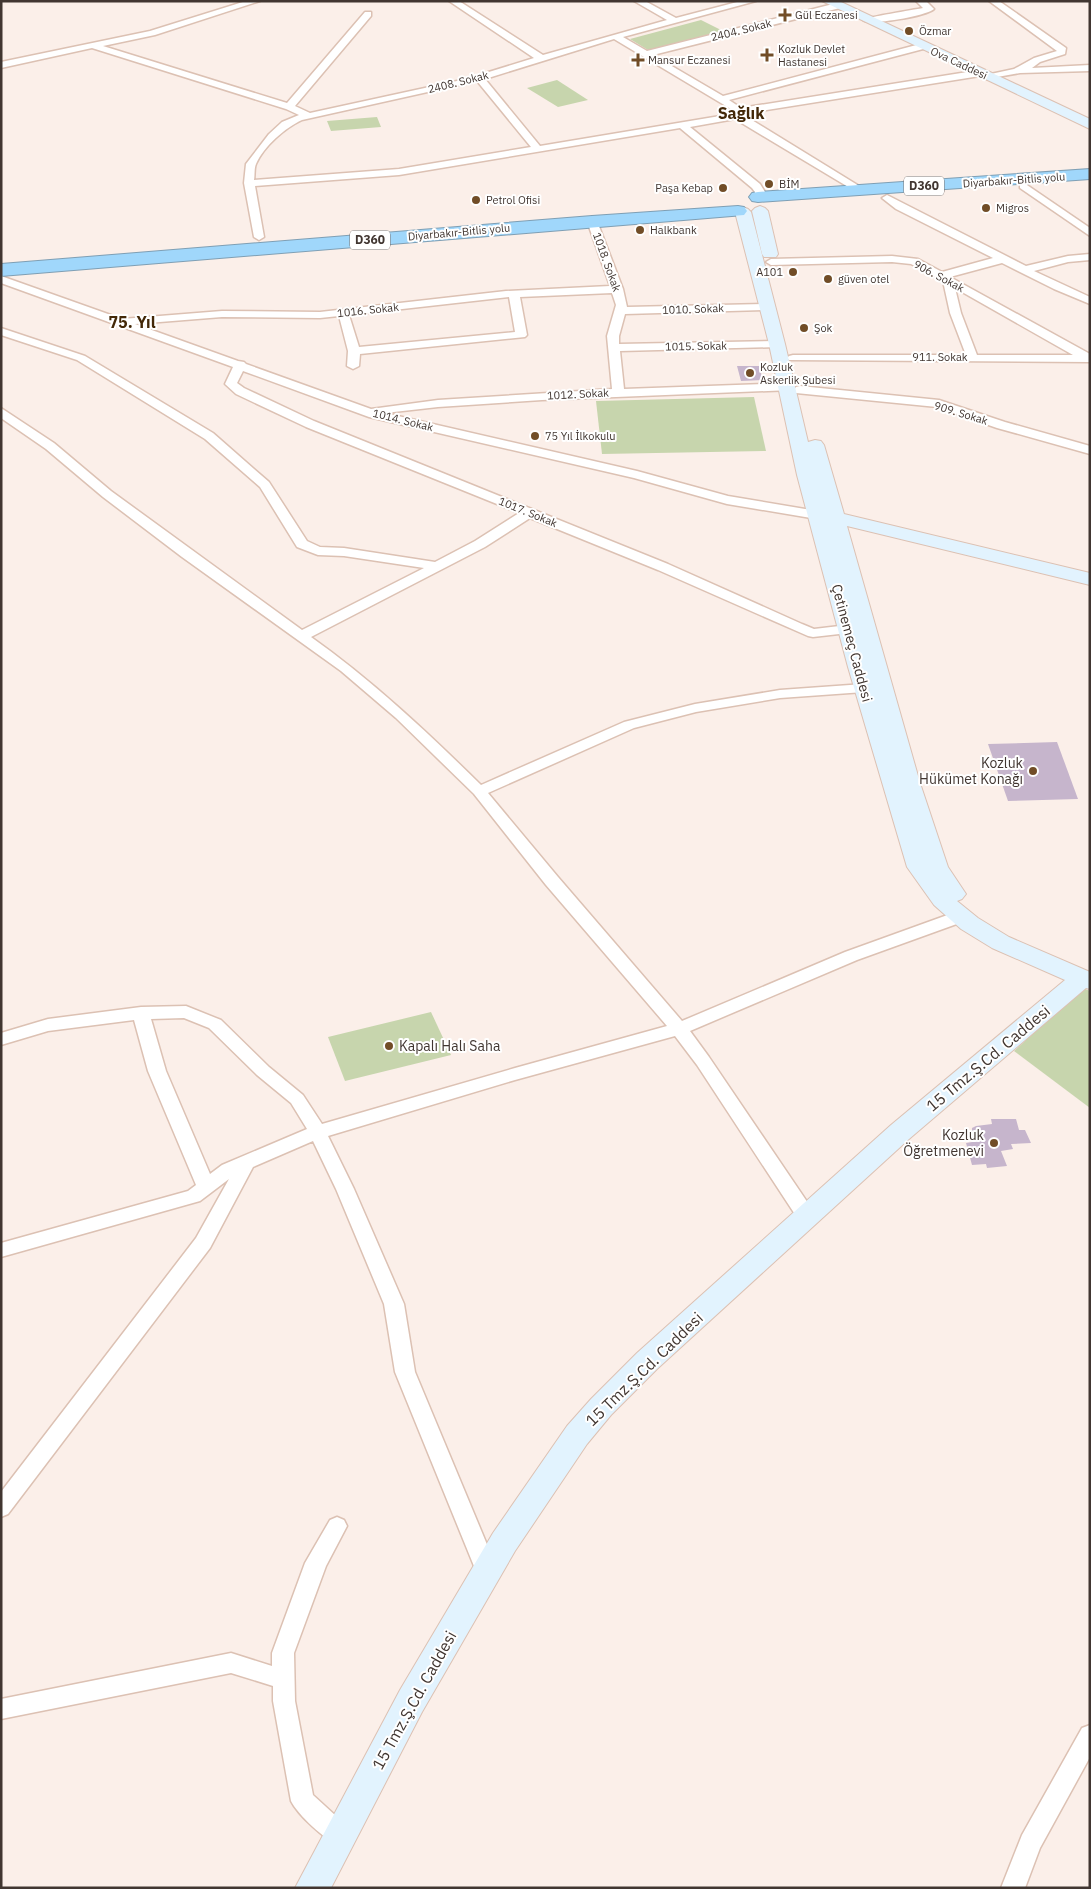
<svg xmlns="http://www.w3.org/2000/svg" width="1091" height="1889" font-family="'IBM Plex Sans',sans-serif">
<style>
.green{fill:#c7d5ad}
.building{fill:#c6b5cc}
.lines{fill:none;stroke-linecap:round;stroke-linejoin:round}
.street-casing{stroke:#dcc1b3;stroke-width:3}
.secondary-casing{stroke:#dcc1b3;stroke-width:2}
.highway-casing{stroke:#7f9fb4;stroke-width:2}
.street{fill:#fff;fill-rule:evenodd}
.secondary{fill:#e2f3fe;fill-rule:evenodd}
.highway{fill:#a0d7fb;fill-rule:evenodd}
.poi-dot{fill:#714d27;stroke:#fff;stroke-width:2}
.labels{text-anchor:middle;stroke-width:4;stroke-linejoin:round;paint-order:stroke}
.far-poi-label{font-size:11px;fill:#413631;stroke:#fff;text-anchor:start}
.far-street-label{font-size:11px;fill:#413631;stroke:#fff}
.shield{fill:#fff;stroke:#7a726f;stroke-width:1}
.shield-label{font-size:12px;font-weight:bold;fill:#413631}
.street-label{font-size:14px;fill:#413631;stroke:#fff}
.poi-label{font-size:14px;fill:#413631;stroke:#fff;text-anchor:end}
.far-district-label{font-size:16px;font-weight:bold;fill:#432808;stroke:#fff}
.near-street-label{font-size:16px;fill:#413631;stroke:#fff}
</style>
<rect width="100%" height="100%" fill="#fbefe9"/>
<g class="green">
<path d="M701,20l22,11 -75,19 -18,-11z"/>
<path d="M557,80l31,20 -30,7 -31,-19z"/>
<path d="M377,117l4,10 -50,4 -4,-10z"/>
<path d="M754,397l12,54 -164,3 -6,-53z"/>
<path d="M1083,988l7,3v117l-76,-57z"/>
<path d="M431,1012l20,43 -106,26 -17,-44z"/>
</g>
<g class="building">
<path d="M737,366h22l4,14 -22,1z"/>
<path d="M1057,742l21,57 -70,2 -20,-57z"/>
<path d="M991,1119h25l3,11h6l6,13 -20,1 2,5 -12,2 6,15 -20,2 -1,-4 -14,1 -6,-22 6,-1v-14l4,-2 16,-2z"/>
</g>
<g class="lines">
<defs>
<g id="street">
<path d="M246,1h14l-105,34 -52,11 184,57 78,-91h6v4l-76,90 15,7 156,-34 68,-21 -85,-57h10l84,54 124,-35 -33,-19h11l31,17 65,-17h15l-133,36 24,14 190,-48 3,1v4l-187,47 70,41 201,-53 5,3 -2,2 -198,52 12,8 239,-38 5,3 -5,3 -238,38 122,75 1,2 -5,3 -125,-75 -45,8 70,57 5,8 -3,7h-8l-1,-2 2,-5 -3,-4 -72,-60 -281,47 -144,11 9,51 -5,3 -5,-3 -10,-54 2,-19 23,-30 13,-12 17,-7 -13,-6 -194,-61 -91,20v-6l149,-31zM614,39l117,70 1,5 -192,32 -55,-67zM477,81l54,66 -132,22 -145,11c1,-5 0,-12 2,-16 8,-18 29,-36 46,-44z"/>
<path d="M916,1h10l8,8c-8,7 -64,17 -71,11 4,-3 50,-10 60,-12z"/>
<path d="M989,1h10l67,47 -1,6 -25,8 -8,6 58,-3v6l-70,2 -34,6v-4l28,-6 20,-11 23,-7z"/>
<path d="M1024,183l66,45v8l-70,-48v-4z"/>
<path d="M887,195l139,71 42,-10 22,-2v6l-22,2 -34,9 56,26v7l-36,-15 -52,-26 -52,14 140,77v8l-301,-2 -2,-2 2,-2 4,-1h173l-16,-42 -7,-32 -32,-17 -19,-2 -121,3 -5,-3 5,-3 121,-3 26,3 24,13 51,-14 -97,-49 -14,-11zM955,288l118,67h-96l-16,-42z"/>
<path d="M592,218l5,3 26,68 4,18 139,-3 6,3 -6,3 -141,4 -6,22v8l158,-3 6,3 -6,3 -157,4 4,38 164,-6 4,1 2,3 -2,3 -250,10 -104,7 -53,6 252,58 91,25 89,15 6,4 -1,3 -5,1 -90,-15 -93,-26 -265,-61 -126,-46 -6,12 7,5 70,33 354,143 134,60 12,5 34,-4 7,4 -7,4 -35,4 -5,-1 -150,-66 -128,-52 -45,29 -174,90c62,44 116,95 170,148l143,-63 71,-18 85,-14 84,-6 5,1 2,3 -2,3 -5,1 -84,6 -84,14 -62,16 -146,65 70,84 124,144 163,-69 108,-39 6,-1 6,1 2,4 -2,4 -108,39 -167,71 19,26 105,155 2,5 -2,5 -7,2 -7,-2 -103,-157 -22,-29 -160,44 -187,56 26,53 50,115 11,68 83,199 -3,7 -8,2 -8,-2 -3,-7 -81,-199 -11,-68 -48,-115 -23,-48 -60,26 -43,81 -202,266 -7,3v-25l195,-254 33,-59 -29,22 -199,56v-14l187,-52 8,-6 -48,-114 -14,-51 -86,11 -47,14v-12l47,-14 93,-12 45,-1 35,14 48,47 34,28 19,29 193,-56 152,-42 -121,-141 -72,-91 -78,-76 -55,-47 -159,-114 -79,-60 -57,-48 -45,-31v-10l53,35 57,48 191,139 122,-62 -80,-12 -26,-1 -21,-8 -37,-60 -55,-48 -128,-79 -76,-25v-7l84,28 128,77 56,49 38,59 13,6 24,1 91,14 40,-21 44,-28 -213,-86 -70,-33 -11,-10 8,-17 -232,-84v-7l121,43 100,-8 98,1 186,-21 104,-5 -23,-65zM612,293l4,12 -9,31 5,53 -174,11 -67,9 -125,-45 -2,-2 -6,-1 -103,-37 87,-7 98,1 19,-2 9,35 -1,15 6,3 6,-3 1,-12 165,-17 2,-2 -7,-38zM509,297l6,35 -156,15 -10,-32zM184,1018l25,10 48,47 34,28 16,26 -85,36 -12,9 -44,-103 -15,-52z"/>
<path d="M800,386l139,14 66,22 85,24v8l-93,-26 -60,-21 -141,-14 -2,-3 2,-3z"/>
<path d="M337,1517l7,3 3,6 -21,40 -32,87 1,48 18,94 35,32 4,8 -4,8 -8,3c-15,-6 -42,-31 -49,-45l-18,-100v-15l-42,-13 -230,46v-20l230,-46 41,13v-13l33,-90 25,-43z"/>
<path d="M1090,1725v32l-50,91 -15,40h-24l21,-53 60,-107z"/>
</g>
<g id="secondary">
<path d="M822,1h17l251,118v10z"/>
<path d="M760,206l5,2 3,3 10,43 -2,3h-12l-2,-3 -10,-43 3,-3z"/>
<path d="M743,207l5,2 3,3 34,132 23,98 7,-2 6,1 3,4 20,69 246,59v12l-243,-59 73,257 28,84 18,27 -4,5 -5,2 21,17 31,19 81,35v17l-4,-1 -177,151 -252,230 -46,46 -24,29 -72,107 -93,161 -91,176h-36l105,-198 93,-157 74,-107 24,-27 46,-46 254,-228 174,-145 -73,-32 -31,-19 -27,-24 -27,-38 -59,-200 -51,-192 -28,-131 -34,-132 3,-3z"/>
</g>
<g id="highway">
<path d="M1090,169v10l-332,23 -6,-1 -3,-4 3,-4 6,-1z"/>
<path d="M738,206l6,1 3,4 -3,4 -743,61v-12l591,-48z"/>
</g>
</defs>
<use href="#street" class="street-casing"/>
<use href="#secondary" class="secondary-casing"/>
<use href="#highway" class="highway-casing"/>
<use href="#street" class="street"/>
<use href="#secondary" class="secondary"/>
<use href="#highway" class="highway"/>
</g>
<g class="poi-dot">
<path d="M782.5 7.5h5v5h5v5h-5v5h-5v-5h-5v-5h5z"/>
<circle cx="909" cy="31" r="5"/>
<path d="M764.5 47.5h5v5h5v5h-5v5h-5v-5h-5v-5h5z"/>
<path d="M635.5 52.5h5v5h5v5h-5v5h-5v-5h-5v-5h5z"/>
<circle cx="769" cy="184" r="5"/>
<circle cx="723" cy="188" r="5"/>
<circle cx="476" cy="200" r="5"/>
<circle cx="986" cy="208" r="5"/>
<circle cx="640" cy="230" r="5"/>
<circle cx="793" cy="272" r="5"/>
<circle cx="828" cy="279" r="5"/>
<circle cx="804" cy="328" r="5"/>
<circle cx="750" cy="373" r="5"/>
<circle cx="535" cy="436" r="5"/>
<circle cx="1033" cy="771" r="5"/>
<circle cx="389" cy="1046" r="5"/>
<circle cx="994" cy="1143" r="5"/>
</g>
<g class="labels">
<g class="far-poi-label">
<text x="795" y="19">Gül Eczanesi</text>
<text x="919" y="35">Özmar</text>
<text x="778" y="53">Kozluk Devlet<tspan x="778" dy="13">Hastanesi</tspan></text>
<text x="648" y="64">Mansur Eczanesi</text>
<text x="779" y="188">BİM</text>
<text x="713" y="192" text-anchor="end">Paşa Kebap</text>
<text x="486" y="204">Petrol Ofisi</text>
<text x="996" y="212">Migros</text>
<text x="650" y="234">Halkbank</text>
<text x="783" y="276" text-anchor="end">A101</text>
<text x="838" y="283">güven otel</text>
<text x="814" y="332">Şok</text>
<text x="760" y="371">Kozluk<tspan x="760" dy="13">Askerlik Şubesi</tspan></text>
<text x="545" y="440">75 Yıl İlkokulu</text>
</g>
<g class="far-street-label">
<text transform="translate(741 30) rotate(-14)" y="4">2404. Sokak</text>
<text transform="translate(959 63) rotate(25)" y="4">Ova Caddesi</text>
<text transform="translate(458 82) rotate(-14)" y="4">2408. Sokak</text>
<text transform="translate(1014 180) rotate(-4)" y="4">Diyarbakır-Bitlis yolu</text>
<text transform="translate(459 232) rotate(-5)" y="4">Diyarbakır-Bitlis yolu</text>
<text transform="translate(607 262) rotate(70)" y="4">1018. Sokak</text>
<text transform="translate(939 276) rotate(28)" y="4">906. Sokak</text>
<text transform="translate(693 309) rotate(-2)" y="4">1010. Sokak</text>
<text transform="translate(368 310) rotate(-6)" y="4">1016. Sokak</text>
<text transform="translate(696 346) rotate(-1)" y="4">1015. Sokak</text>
<text x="940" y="361">911. Sokak</text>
<text transform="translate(578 394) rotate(-3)" y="4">1012. Sokak</text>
<text transform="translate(961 413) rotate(17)" y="4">909. Sokak</text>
<text transform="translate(403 420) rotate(14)" y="4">1014. Sokak</text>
<text transform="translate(528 512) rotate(22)" y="4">1017. Sokak</text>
</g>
<g class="shield">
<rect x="904" y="176.5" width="40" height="19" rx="4"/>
<rect x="350" y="230.5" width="40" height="19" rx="4"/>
</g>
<g class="shield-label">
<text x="924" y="190">D360</text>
<text x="370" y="244">D360</text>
</g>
<g class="street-label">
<text transform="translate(852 643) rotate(75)" y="5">Çetinemeç Caddesi</text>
</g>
<g class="poi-label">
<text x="1023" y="768">Kozluk<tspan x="1023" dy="16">Hükümet Konağı</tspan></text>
<text x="399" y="1051" text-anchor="start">Kapalı Halı Saha</text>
<text x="984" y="1140">Kozluk<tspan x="984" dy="16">Öğretmenevi</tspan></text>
</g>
<g class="far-district-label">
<text x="741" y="119">Sağlık</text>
<text x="132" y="328">75. Yıl</text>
</g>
<g class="near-street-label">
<text transform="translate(988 1058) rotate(-40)" y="6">15 Tmz.Ş.Cd. Caddesi</text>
<text transform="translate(644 1369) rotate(-44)" y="6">15 Tmz.Ş.Cd. Caddesi</text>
<text transform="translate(414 1700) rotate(-61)" y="6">15 Tmz.Ş.Cd. Caddesi</text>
</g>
</g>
<rect width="1091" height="1889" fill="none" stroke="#413631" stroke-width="5"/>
</svg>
